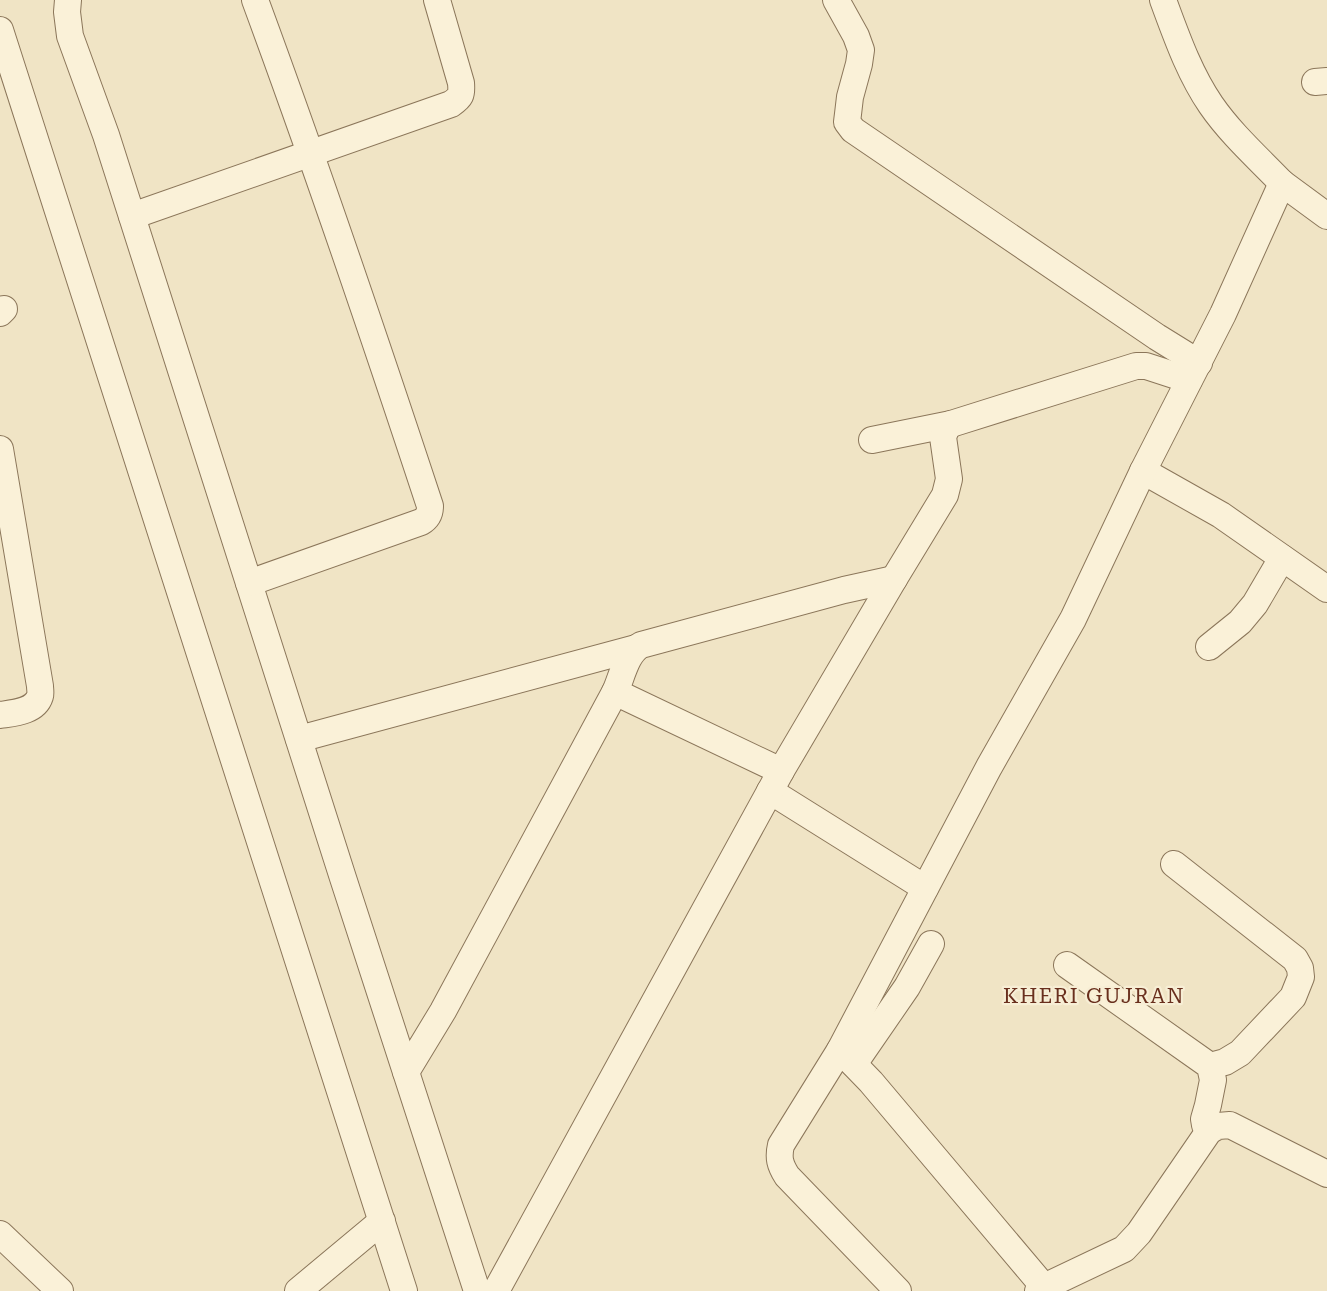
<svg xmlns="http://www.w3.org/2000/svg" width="1327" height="1291" font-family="'Roboto Serif',serif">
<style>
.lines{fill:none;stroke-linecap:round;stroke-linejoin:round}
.minor-casing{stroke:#8b765a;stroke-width:28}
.minor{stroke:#faf1d8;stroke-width:26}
.labels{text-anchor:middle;stroke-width:4.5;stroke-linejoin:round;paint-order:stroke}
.quarter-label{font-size:21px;letter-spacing:1.5px;fill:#692f1d;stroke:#f7eed5}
</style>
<rect width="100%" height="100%" fill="#f0e4c5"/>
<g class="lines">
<defs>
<g id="minor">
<path d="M68,0l-1,12 3,24 36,99 237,743 134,413"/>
<path d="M836,0l20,36 5,14 -2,14 -9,33 -2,17 -1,8 6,8 304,207 42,26"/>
<path d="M1163,0c13,35 26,73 48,105 20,29 47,53 71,78"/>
<path d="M0,30l404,1261"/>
<path d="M1315,82l12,-1"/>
<path d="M132,216l319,-112c10,-7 11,-9 10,-21l-24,-83"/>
<path d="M0,313l4,-4"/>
<path d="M872,440l79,-16"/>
<path d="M0,449l40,237c0,3 1,7 0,10 -5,16 -27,17 -40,19"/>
<path d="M1143,471l78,44 106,74"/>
<path d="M249,583l172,-61c7,-4 9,-8 9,-16 -56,-170 -113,-338 -175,-506"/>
<path d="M1209,647l31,-25 15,-18 27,-46"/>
<path d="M615,692l166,79"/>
<path d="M299,739l337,-91"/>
<path d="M770,791l155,97"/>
<path d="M1174,864l121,95 5,9 1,9 -8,20 -53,56 -15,9 -15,4"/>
<path d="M1067,965l143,101 3,14 -5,25 -4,14 1,6 4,6"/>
<path d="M840,1050l31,32 173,205"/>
<path d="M854,1064l53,-77 24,-43"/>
<path d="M406,1072l37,-61 172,-319c7,-15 11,-39 26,-47l203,-55 50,-11"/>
<path d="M0,1234l60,57"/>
<path d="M298,1291l84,-70"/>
<path d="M496,1291l285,-520 113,-192 51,-84 4,-16 -6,-42 3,-8 5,-5 185,-58h10l43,14"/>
<path d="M898,1291l-111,-115c-7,-11 -9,-18 -6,-31l59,-95 149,-283 84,-148 70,-148 80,-157 59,-131 45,33"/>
<path d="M1038,1291l6,-4 80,-38 15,-16 70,-102 9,-5 12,-1 97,49"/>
</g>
</defs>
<use href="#minor" class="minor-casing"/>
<use href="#minor" class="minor"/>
</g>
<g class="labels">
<g class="quarter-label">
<text x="1094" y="1003">KHERI GUJRAN</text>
</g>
</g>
</svg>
